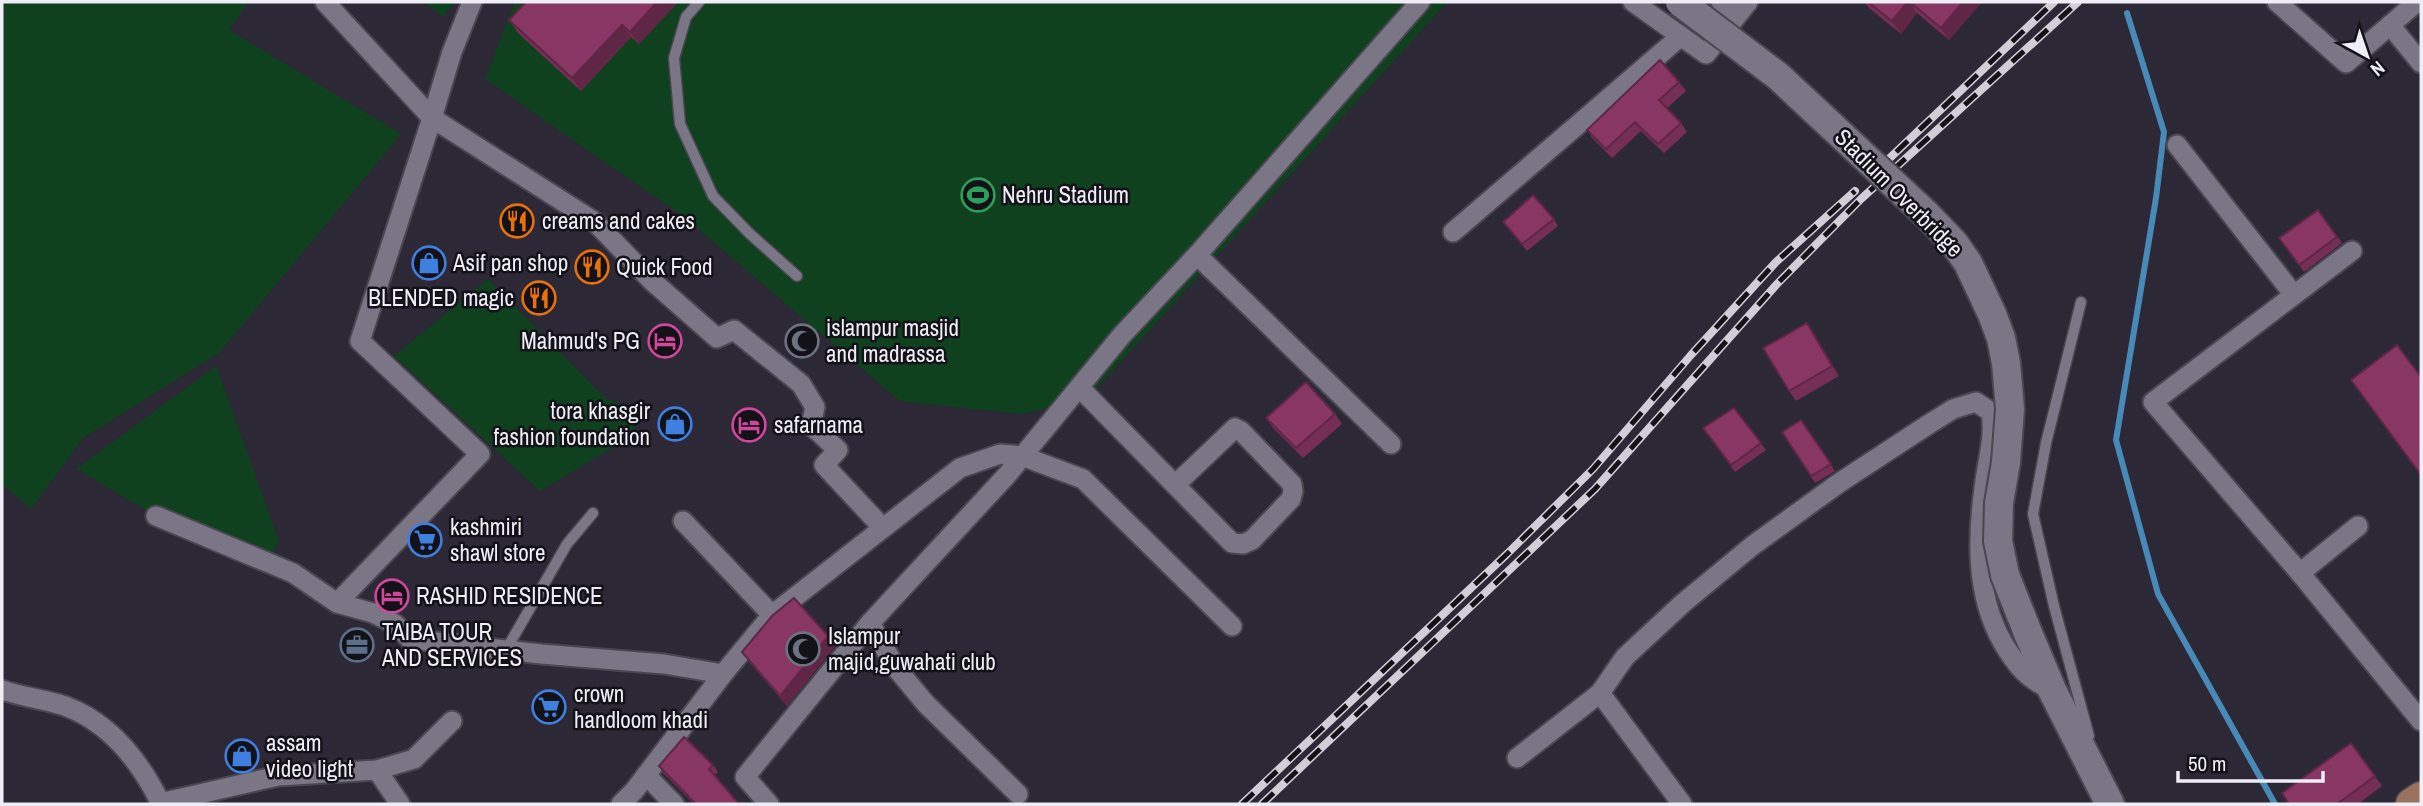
<svg xmlns="http://www.w3.org/2000/svg" width="2423" height="806" font-family="'Archivo Narrow',sans-serif">
<style>
.green{fill:#0f411f}
.lines{fill:none;stroke-linecap:round;stroke-linejoin:round}
.stream{stroke:#488ab7;stroke-width:6}
.service-casing{stroke:#494650;stroke-width:13}
.minor-casing{stroke:#494650;stroke-width:23}
.secondary-casing{stroke:#494650;stroke-width:32}
.primary-casing{stroke:#494650;stroke-width:35}
.service{stroke:#7a7685;stroke-width:10}
.minor{stroke:#7a7685;stroke-width:19}
.secondary{stroke:#7a7685;stroke-width:28}
.primary{stroke:#9a735f;stroke-width:32}
.rail-casing{stroke:#d1ced8;stroke-width:8}
.rail{stroke:#131218;stroke-width:5;stroke-dasharray:16;stroke-linecap:butt}
.secondary-bridge-casing{stroke:#494650;stroke-width:32;stroke-linecap:butt}
.secondary-bridge{stroke:#7a7685;stroke-width:28}
.wall{fill:#752e56}
.shaded-wall{fill:#5f2646}
.building{fill:#883664;stroke:#5f2646;stroke-width:2}
.labels{text-anchor:middle;stroke-width:5;stroke-linejoin:round;paint-order:stroke}
.street-label{font-size:23px;fill:#efedf6;stroke:#131218}
.poi-label{font-size:23px;fill:#efedf6;stroke:#131218;text-anchor:start}
</style>
<rect width="100%" height="100%" fill="#2c2835"/>
<g class="green">
<path d="M2,2h246l-19,28 172,104 -182,219 -136,85 -52,71 -29,-25z"/>
<path d="M424,2h30l-11,15z"/>
<path d="M515,2h932l-360,397 -66,15 -121,-13 -217,-185 -198,-137z"/>
<path d="M488,279l117,119 21,8 11,27 -97,58 -146,-135z"/>
<path d="M216,366l63,175 -12,21 -111,-46 -80,-47z"/>
</g>
<g class="lines">
<path class="stream" d="M2127,13l37,119 -8,66 -40,242 42,154 117,210"/>
<defs>
<g id="service">
<path d="M699,2l-13,15 -12,41 6,66 33,72 36,37 48,43"/>
<path d="M2081,302l-35,141 -13,71 21,92 35,130"/>
<path d="M506,650l61,-106 26,-31"/>
</g>
<g id="minor">
<path d="M325,2l107,116"/>
<path d="M1633,2l73,52 42,-52"/>
<path d="M1721,2l17,12"/>
<path d="M2277,2l69,61 71,-61"/>
<path d="M2390,25l31,38"/>
<path d="M432,118l20,-66 20,-50"/>
<path d="M2177,145l117,150"/>
<path d="M1453,232l228,-196"/>
<path d="M2352,251l-199,151 147,171 121,148"/>
<path d="M1197,255l223,-253"/>
<path d="M1080,388l152,155 11,1 9,-4 39,-41 2,-8 -1,-7 -51,-53 -6,-3 -60,57"/>
<path d="M156,516l137,57 44,30 36,10 22,11 15,15 131,15 123,10 59,10"/>
<path d="M683,521l89,94"/>
<path d="M2300,573l58,-47"/>
<path d="M337,603l143,-149 -120,-113 72,-223 163,104 56,58 66,58 17,-8 67,54 14,23 -4,18 27,25 -14,15 59,63"/>
<path d="M2,690c20,7 42,9 63,16 46,17 75,55 96,98"/>
<path d="M1600,693l82,111"/>
<path d="M1517,758l83,-65 25,-36 57,-53 70,-58 87,-63 87,-57 27,-17 23,-7 15,10c4,24 -3,46 -6,69 -8,55 -10,113 18,162 13,22 25,37 49,47"/>
<path d="M646,775l28,29"/>
<path d="M1018,794l-92,-90 -30,-36 -26,-45 137,-148 115,-140 75,-80 194,189"/>
<path d="M160,803l118,-27 99,-6"/>
<path d="M400,804l-23,-34 37,-11 38,-38"/>
<path d="M621,804l13,-13 89,-117 49,-59 188,-147 40,-14 22,2 61,23 149,147"/>
<path d="M769,804l-24,-27 125,-154"/>
</g>
<path id="secondary" d="M2028,633l24,57 58,114"/>
<path id="primary" d="M2412,804l9,-6"/>
</defs>
<use href="#service" class="service-casing"/>
<use href="#minor" class="minor-casing"/>
<use href="#secondary" class="secondary-casing"/>
<use href="#primary" class="primary-casing"/>
<use href="#service" class="service"/>
<use href="#minor" class="minor"/>
<use href="#secondary" class="secondary"/>
<use href="#primary" class="primary"/>
<defs>
<g id="rail">
<path d="M1873,174l181,-172"/>
<path d="M1242,804l265,-250 86,-85 98,-114 85,-93 79,-71"/>
<path d="M1262,804l333,-315 182,-205 84,-85 217,-197"/>
</g>
</defs>
<use href="#rail" class="rail-casing"/>
<use href="#rail" class="rail"/>
<defs>
<path id="secondary-bridge" d="M1680,2l98,74 148,138 28,29 14,20 24,51 9,24 5,25 4,46 -4,53 -7,41 -1,38 7,34 23,58"/>
</defs>
<use href="#secondary-bridge" class="secondary-bridge-casing"/>
<use href="#secondary-bridge" class="secondary-bridge"/>
</g>
<g class="wall">
<path d="M526,2h152l-39,42 -8,-7 -50,54 -63,-58 -9,-13z"/>
<path d="M1865,2h117l-33,38 -32,-27 -16,21 -32,-26z"/>
<path d="M1679,82l7,9 -19,17 14,15 6,9 -23,21 -23,-22 -29,27 -19,-19 -6,-9z"/>
<path d="M2318,210l24,33 -38,29 -25,-34z"/>
<path d="M1554,219l4,7 -31,25 -24,-29z"/>
<path d="M1807,323l32,53 -43,25 -7,-10z"/>
<path d="M1734,408l32,42 -31,22 -32,-44z"/>
<path d="M1335,414l7,10 -39,34 -30,-30 -7,-10z"/>
<path d="M1801,420l34,51 -20,12 -33,-51z"/>
<path d="M828,636l7,10 -48,60 -38,-44 -7,-10z"/>
<path d="M2351,743l31,43 -24,18h-69z"/>
<path d="M713,765l5,7 -4,3 25,29h-45l-31,-31 -4,-7z"/>
</g>
<g class="shaded-wall">
<path d="M657,2h21l-39,42 -9,-12z"/>
<path d="M1907,2h2l8,11 -16,21 -9,-13z"/>
<path d="M1963,2h19l-33,38 -8,-12z"/>
<path d="M622,25l9,12 -50,54 -9,-13z"/>
<path d="M1807,323l7,10 25,43 -7,-10z"/>
<path d="M828,636l7,10 -48,60 -7,-10z"/>
</g>
<g class="building">
<path d="M526,2h131l-27,30 -8,-7 -50,53 -63,-58z"/>
<path d="M1868,2h39l-15,19z"/>
<path d="M1910,2h53l-22,26z"/>
<path d="M1660,60l19,22 -20,18 22,23 -23,21 -23,-22 -29,27 -19,-19z"/>
<path d="M1533,195l21,24 -32,25 -19,-22z"/>
<path d="M2318,210l19,27 -38,28 -20,-27z"/>
<path d="M1807,323l25,43 -43,25 -26,-43z"/>
<path d="M2397,345l24,32v98l-70,-95z"/>
<path d="M1306,382l29,32 -39,34 -30,-30z"/>
<path d="M1734,408l27,35 -30,22 -28,-37z"/>
<path d="M1801,420l30,44 -20,12 -29,-44z"/>
<path d="M794,598l34,38 -48,60 -38,-44 30,-36z"/>
<path d="M684,737l29,28 -4,4 30,35h-43l-37,-38z"/>
<path d="M2351,743l24,33 -38,28h-48l-7,-11z"/>
</g>
<defs>
<symbol id="stadium-ring" viewBox="-11 -11 22 22"><circle r="9.5" fill="#131218" stroke="#2e9e5b" stroke-width="1.5"/><path d="M0-5a6.5 5 0 1 0 0 10a6.5 5 0 1 0 0-10ZM-3.5-1.8h7v3.6h-7Z" fill="#2e9e5b"/></symbol>
<symbol id="restaurant-ring" viewBox="-11 -11 22 22"><circle r="9.5" fill="#131218" stroke="#e8710a" stroke-width="1.5"/><path d="M-5-6h1v4h1v-4h1v4h1v-4h1v5L-1.5 .5V6h-2V.5L-5-1ZM5-6V6H3V1.5H1.5Q1.5-4 5-6Z" fill="#e8710a"/></symbol>
<symbol id="shop-ring" viewBox="-11 -11 22 22"><circle r="9.5" fill="#131218" stroke="#3f7fe0" stroke-width="1.5"/><path d="M-5-2.5h2.3a2.7 3.5 0 0 1 5.4 0H5L5.5 6h-11ZM-1.5-2.5h3a1.5 2.3 0 0 0-3 0Z" fill="#3f7fe0"/></symbol>
<symbol id="hotel-ring" viewBox="-11 -11 22 22"><circle r="9.5" fill="#131218" stroke="#d1479c" stroke-width="1.5"/><path d="M-6-4.5h1.5V1H6V5H4.5V3h-9V5H-6ZM-4 0a1.8 1.8 0 1 1 3.6 0ZM.5 0V-2.5h3Q6-2.5 6 0Z" fill="#d1479c"/></symbol>
<symbol id="mosque-ring" viewBox="-11 -11 22 22"><circle r="9.5" fill="#131218" stroke="#6b7280" stroke-width="1.5"/><path d="M3.5-4.9A6 6 0 1 0 3.5 4.9A5 5 0 1 1 3.5-4.9Z" fill="#6b7280"/></symbol>
<symbol id="supermarket-ring" viewBox="-11 -11 22 22"><circle r="9.5" fill="#131218" stroke="#3f7fe0" stroke-width="1.5"/><path d="M-6-5.5h2.5l.6 2H6L4.5 2H-2.5L-4.4-4H-6ZM-1.5 3.2a1.3 1.3 0 1 0 .1 0ZM3 3.2a1.3 1.3 0 1 0 .1 0Z" fill="#3f7fe0"/></symbol>
<symbol id="office-ring" viewBox="-11 -11 22 22"><circle r="9.5" fill="#131218" stroke="#5c6f8a" stroke-width="1.5"/><path d="M-6-3h4V-5.5h4V-3h4V5H-6ZM-1-4.5V-3h2v-1.5ZM-6 0V1H6V0Z" fill="#5c6f8a"/></symbol>
</defs>
<g fill-rule="evenodd">
<use href="#stadium-ring" x="959" y="176" width="38" height="38"/>
<use href="#restaurant-ring" x="498" y="202" width="38" height="38"/>
<use href="#shop-ring" x="410" y="244" width="38" height="38"/>
<use href="#restaurant-ring" x="573" y="248" width="38" height="38"/>
<use href="#restaurant-ring" x="520" y="279" width="38" height="38"/>
<use href="#hotel-ring" x="646" y="322" width="38" height="38"/>
<use href="#mosque-ring" x="783" y="322" width="38" height="38"/>
<use href="#shop-ring" x="656" y="405" width="38" height="38"/>
<use href="#hotel-ring" x="730" y="406" width="38" height="38"/>
<use href="#supermarket-ring" x="406" y="521" width="38" height="38"/>
<use href="#hotel-ring" x="373" y="577" width="38" height="38"/>
<use href="#office-ring" x="338" y="626" width="38" height="38"/>
<use href="#mosque-ring" x="784" y="630" width="38" height="38"/>
<use href="#supermarket-ring" x="530" y="688" width="38" height="38"/>
<use href="#shop-ring" x="223" y="737" width="38" height="38"/>
</g>
<g class="labels">
<g class="street-label">
<text transform="translate(1899 193) rotate(45)" y="8">Stadium Overbridge</text>
</g>
<g class="poi-label">
<text x="1002" y="203">Nehru Stadium</text>
<text x="542" y="229">creams and cakes</text>
<text x="453" y="271">Asif pan shop</text>
<text x="616" y="275">Quick Food</text>
<text x="514" y="306" text-anchor="end">BLENDED magic</text>
<text x="826" y="336">islampur masjid<tspan x="826" dy="26">and madrassa</tspan></text>
<text x="640" y="349" text-anchor="end">Mahmud's PG</text>
<text x="650" y="419" text-anchor="end">tora khasgir<tspan x="650" dy="26">fashion foundation</tspan></text>
<text x="774" y="433">safarnama</text>
<text x="450" y="535">kashmiri<tspan x="450" dy="26">shawl store</tspan></text>
<text x="416" y="604">RASHID RESIDENCE</text>
<text x="382" y="640">TAIBA TOUR<tspan x="382" dy="26">AND SERVICES</tspan></text>
<text x="828" y="644">Islampur<tspan x="828" dy="26">majid,guwahati club</tspan></text>
<text x="574" y="702">crown<tspan x="574" dy="26">handloom khadi</tspan></text>
<text x="266" y="751">assam<tspan x="266" dy="26">video light</tspan></text>
</g>
</g>
<rect width="2423" height="806" fill="none" stroke="#efedf6" stroke-width="7"/>
<g transform="translate(2367 56) rotate(140)" stroke="#131218" stroke-width="5" paint-order="stroke">
<path d="M0-5L12 26L0 18L-12 26Z" fill="#efedf6"/>
<text y="-10" font-size="19" font-weight="bold" text-anchor="middle" fill="#efedf6">N</text>
</g>
<path d="M2178 771v10h145v-10" fill="none" stroke="#efedf6" stroke-width="3.5"/>
<text x="2188" y="771" font-size="21" fill="#efedf6" stroke="#131218" stroke-width="5" paint-order="stroke">50 m</text>
</svg>
